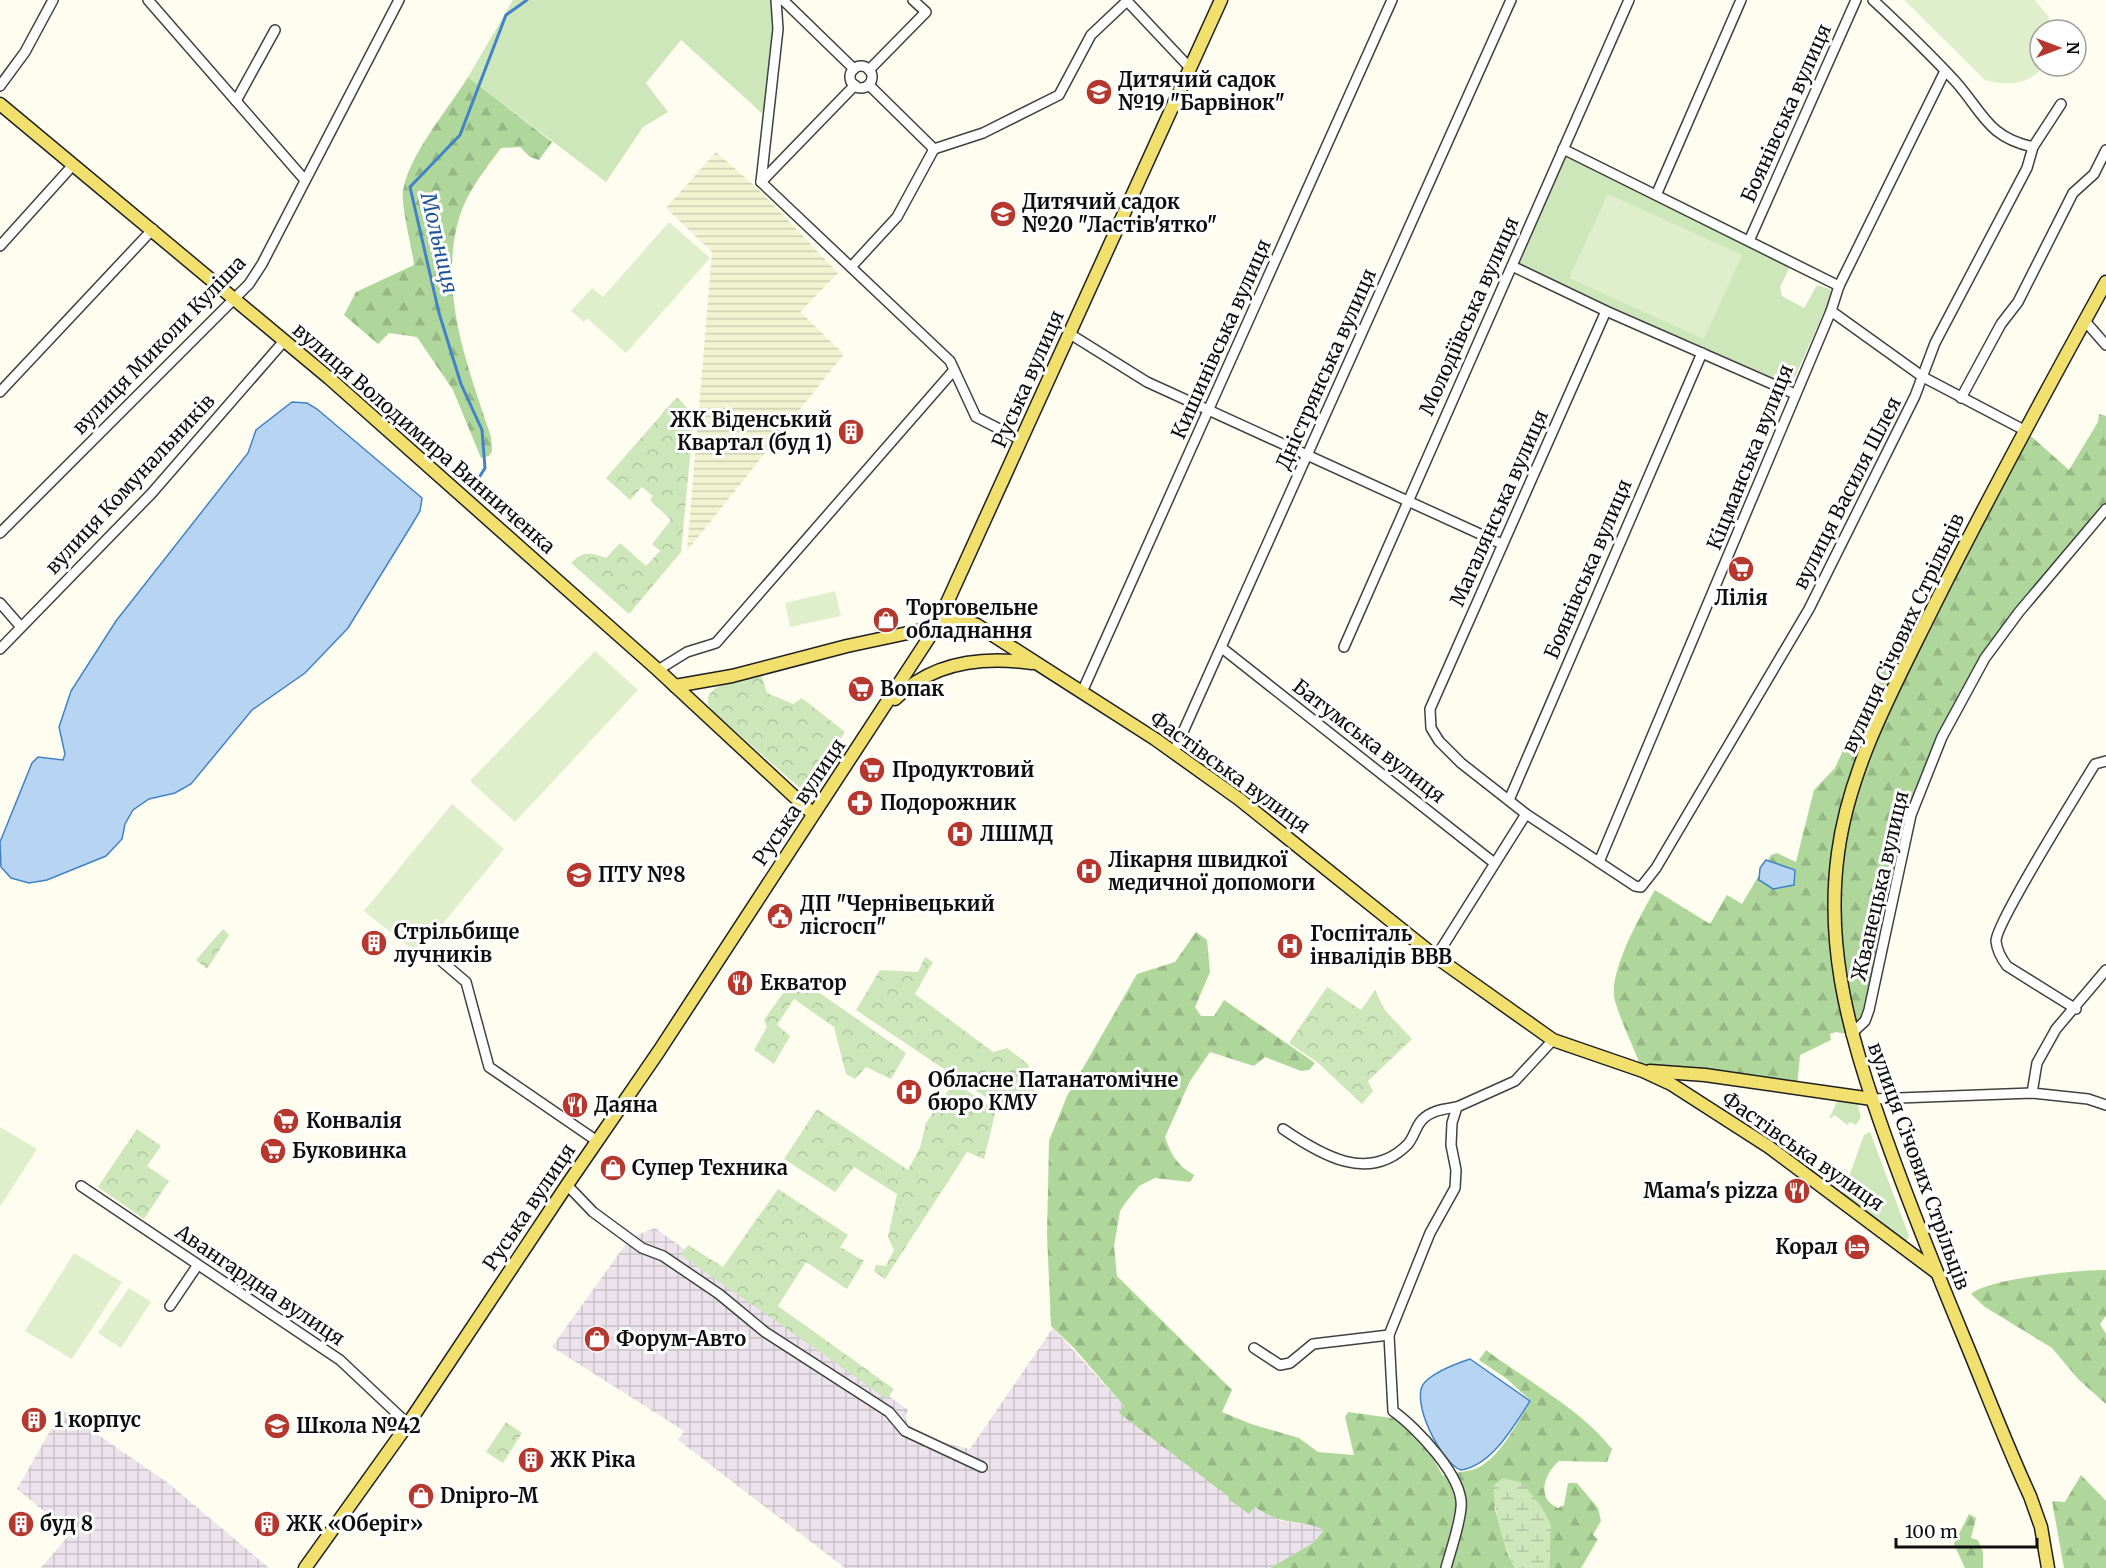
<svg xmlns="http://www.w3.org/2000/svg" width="2106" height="1568" font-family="Merriweather,serif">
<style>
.industrial{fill:url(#industrial-grid)}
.farmland{fill:url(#farmland-rules)}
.grass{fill:#cde7bb}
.forest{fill:url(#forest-firs)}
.wetland{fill:url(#wetland-marsh)}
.park{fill:url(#park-crowns)}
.pitch{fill:#dfefcc}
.water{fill:#b7d5f3;stroke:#4282c6;stroke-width:1.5}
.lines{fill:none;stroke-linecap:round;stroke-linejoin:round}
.stream{stroke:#4282c6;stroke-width:3}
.minor-casing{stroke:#414141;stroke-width:12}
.major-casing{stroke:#1f1f1f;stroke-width:15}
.minor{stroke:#fff;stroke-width:9}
.major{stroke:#f1e06d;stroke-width:12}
.labels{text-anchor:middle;stroke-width:6;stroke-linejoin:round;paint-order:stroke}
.poi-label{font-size:20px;font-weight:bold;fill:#0e0e0e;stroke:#fff;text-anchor:start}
.street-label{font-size:20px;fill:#0e0e0e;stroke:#fff}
.water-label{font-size:21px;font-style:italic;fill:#1e5599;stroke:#fff}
</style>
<defs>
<pattern id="industrial-grid" width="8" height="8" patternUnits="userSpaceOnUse" patternTransform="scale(1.5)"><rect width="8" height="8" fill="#ece3ec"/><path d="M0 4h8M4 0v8" fill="none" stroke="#c9c2c9"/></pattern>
<pattern id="farmland-rules" width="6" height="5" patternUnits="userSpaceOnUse" patternTransform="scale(1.5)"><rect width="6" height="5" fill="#f2f3d1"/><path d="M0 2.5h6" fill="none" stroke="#cecfb2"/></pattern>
<pattern id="forest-firs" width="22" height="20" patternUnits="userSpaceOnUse" patternTransform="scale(1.5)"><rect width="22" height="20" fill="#afd79b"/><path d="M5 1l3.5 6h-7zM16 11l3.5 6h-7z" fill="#95b784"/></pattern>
<pattern id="wetland-marsh" width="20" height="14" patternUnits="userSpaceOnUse" patternTransform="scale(1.5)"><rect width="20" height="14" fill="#cde7bb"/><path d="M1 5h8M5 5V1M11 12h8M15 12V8" fill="none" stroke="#afc5a0"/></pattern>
<pattern id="park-crowns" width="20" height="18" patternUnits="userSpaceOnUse" patternTransform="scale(1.5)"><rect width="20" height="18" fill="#cde7bb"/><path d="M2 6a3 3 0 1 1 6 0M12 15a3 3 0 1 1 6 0" fill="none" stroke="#afc5a0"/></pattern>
</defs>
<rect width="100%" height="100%" fill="#fefdef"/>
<g class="industrial">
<path d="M655,1228l253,182 -3,6 3,8 19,15 43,10 83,-121 71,78 106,91 -2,2 21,15 6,-7 26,14 33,4 10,5 -11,13 -43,25h-425l-167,-128 6,-9 -132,-84 78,-109z"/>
<path d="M62,1410l106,73 101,85h-228l30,-35 -54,-44z"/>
</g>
<path class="farmland" d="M716,152l42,37 80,84 -38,39 44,42 -157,197 25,-299 -46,-44z"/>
<g class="grass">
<path d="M513,0h259l2,29 -10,86 -83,-75 -35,43 22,29 -25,15 -37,55 -138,-105z"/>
<path d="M1563,148l229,115 -12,24 2,9 22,12 13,-23 13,4 2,5 -37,83 -20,-3 -5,9 -258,-117z"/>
<path d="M1839,1097l17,2 5,18 -5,8 -6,-3 -3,3 -12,-10 -6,4z"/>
<path d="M1870,1132l39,104 -3,7 -60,-44 -3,-6 21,-58z"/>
</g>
<g class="forest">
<path d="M468,77l84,65 -13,18 -9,-3 -10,-10 -19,1c-16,21 -34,44 -42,70 -21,75 9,149 32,219l1,14 -3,5 -8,2 -28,-68 -36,-53 -28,-4 -11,11 -34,-29 12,-23 58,-27c-2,-18 -13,-58 -11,-74 6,-37 45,-81 65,-114z"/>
<path d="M2099,414l7,2v93l-88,103 -57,87 -50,117 -42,194 -18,25 -15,-3 -6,2 1,6 -31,15 -3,32 -155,-17c-8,-23 -20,-45 -27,-69 -8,-27 26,-87 40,-111l55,34 17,-29 15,9 29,-49 6,-2 19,9 18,-72 21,-22 33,-73 33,-66 16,10 107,-209 45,40 29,-48z"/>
<path d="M1196,932l11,8 3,32 -15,35 6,9h13l10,-16 91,63 -6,7 -8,1 -36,-14 -11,9 -44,-14 -20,29 -25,56c6,18 12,28 29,38l-4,7 -35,-4 -16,8 -13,16 -6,9 -6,35 3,30 115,114 -10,22 29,12 48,14 19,14 36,3 -9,-38 3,-5 51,7 26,25 18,32c11,-5 21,-3 32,-7 25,-10 42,-47 56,-68l-24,-22 -28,-19 7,-10c40,30 96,60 126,99l-5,13 -48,-1c-14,12 -24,37 -1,47l6,-3 4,-22h9l21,25 3,13 -8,14 5,4 -17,29h-32l1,-19 -56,-43 13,46 8,16h-245l43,-25 11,-13c-25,-12 -41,-3 -69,-23l-6,7 -21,-15 1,-2 -110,-84 5,-7 -50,-58 -23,-22 -4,-92 2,-93 18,-45 70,-122 38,-12z"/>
<path d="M2106,1270v46l-6,8 6,10v70l-27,-24 -27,-32 -67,-41 -14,-13c18,-16 108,-24 135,-24z"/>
<path d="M2081,1475l25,26v67h-42l-12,-67 13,1z"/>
<path d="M1969,1514l7,4 -5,20 7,2 5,12v16h-18l-11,-24z"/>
</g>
<path class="wetland" d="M1503,1478l19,5 19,23 10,19 -2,43h-34c-13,-26 -20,-53 -22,-82z"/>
<g class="park">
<path d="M677,397l14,15 2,13 -12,127 -52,62 -58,-51c13,-13 20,-10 35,-5l14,-15 26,23 14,-15 -8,-7 19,-24 -21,-20 3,-4 -11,-9 -12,13 -24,-22z"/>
<path d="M762,676l5,17 26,11 9,-6 43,34 -8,12 5,5 -32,48 -100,-88c-12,-27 34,-29 52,-33z"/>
<path d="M223,929l6,6 -22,34 -11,-9z"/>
<path d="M925,957l8,5 -18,32 78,58 14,-4 21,16 7,28 -13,15 -26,-3 -140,-94 24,-40 38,2z"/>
<path d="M795,976l111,77 -15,26 -25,-12 -11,12 -9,-5 -12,-47 -40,-28 -17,26 13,11 -16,28 -20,-14 13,-23 -3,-7z"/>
<path d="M1327,987l34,23 14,-20 9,19 28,30 -44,42 5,10 -11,13 -45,-42 -28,-19z"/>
<path d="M954,1082l42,28 -12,49 -17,-7 -82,127 -11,-8 2,-6 10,1 8,-16 -6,-13 9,-43 -43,-27 -19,25 -51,-33 33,-50 91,61 12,-22 6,-25z"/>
<path d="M137,1129l24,17 -14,20 22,15 -25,38 -46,-32z"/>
<path d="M778,1189l70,46 -8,12 24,14 -17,28 -41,-27 -28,44 116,83 -7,10 -206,-144 7,-10 35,22z"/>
<path d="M506,1422l16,11 -19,30 -17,-11z"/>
</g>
<g class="pitch">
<path d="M1904,0h131l13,16 5,14h-13v36h4c-16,20 -37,20 -59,14z"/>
<path d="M1608,194l134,61 -38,84 -135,-61z"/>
<path d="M669,222l41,36 -84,95 -39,-35 -3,4 -13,-11 21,-23 11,9z"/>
<path d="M835,591l6,25 -51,11 -5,-24z"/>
<path d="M595,651l43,39 -123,132 -45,-41z"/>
<path d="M452,804l52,45 -86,105 -54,-43z"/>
<path d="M0,1127l37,22 -37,58z"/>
<path d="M74,1253l48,29 -50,77 -47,-28z"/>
<path d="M129,1288l22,14 -30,46 -23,-15z"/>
</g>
<g class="water">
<path d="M292,402l15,1 10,6 105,89 -2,13 -9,15 -63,102 -43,45 -53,37 -61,74 -16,9 -26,6 -16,11 -8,14 -3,15 -16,17 -59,24 -18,3 -18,-5 -10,-11 -1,-25 32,-79 6,-6 25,3 2,-6 -6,-27 12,-36 45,-70 132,-168 8,-23z"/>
<path d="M1766,860l29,10 -1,15 -21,4 -14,-9 1,-12z"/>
<path d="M1470,1359l60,42c-16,25 -38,64 -69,69 -19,-6 -53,-71 -36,-88 11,-11 30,-18 45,-23z"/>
</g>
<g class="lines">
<path class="stream" d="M475,484l10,-16 -3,-38 -21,-46 -22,-71 -29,-126 50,-52 46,-120 21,-15"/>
<defs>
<g id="minor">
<path d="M148,0l156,179"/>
<path d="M783,0l71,69"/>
<path d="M1126,0l64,68"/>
<path d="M1873,0c28,26 56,53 82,81 28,31 32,56 78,66"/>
<circle cx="861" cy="77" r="11"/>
<path d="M869,70l57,-58 -13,-12"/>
<path d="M869,85l65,64 49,-16 76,-38 32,-60 36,-34"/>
<path d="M0,86l25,-34 28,-52"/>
<path d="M236,101l39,-71"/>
<path d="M1563,149l276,137"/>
<path d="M761,182l189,179 26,56 45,23"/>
<path d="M761,182l17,-153 -2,-29"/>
<path d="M761,182l94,-97"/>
<path d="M1657,193l84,-193"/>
<path d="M1749,241l107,-241"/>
<path d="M0,246l73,-81"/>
<path d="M1512,266l94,45 189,83"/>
<path d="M851,267l46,-50 37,-68"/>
<path d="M1606,311l-176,398 1,19 8,13 22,22 65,51 109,72 6,1 15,-19 153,-259 106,-213 20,-53 92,-175 6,-21 28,-43"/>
<path d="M1831,311l92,66 101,53"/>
<path d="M2085,321l21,24"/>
<path d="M1070,334l77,48 355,162"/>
<path d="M0,392l153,-163"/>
<path d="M1961,398l40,-74 17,-22 55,-109 21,-19 12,-24"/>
<path d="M0,533l249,-249 13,-20 137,-264"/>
<path d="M0,603l21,24"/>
<path d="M1344,647l285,-647"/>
<path d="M1222,648l271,214"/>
<path d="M0,649l151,-155 133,-153"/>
<path d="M658,670l29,-18 29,-9 238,-273"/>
<path d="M1082,692l310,-692"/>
<path d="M1174,752l337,-752"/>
<path d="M1509,800l193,-447"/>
<path d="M1599,862l232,-551 8,-25 106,-215"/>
<path d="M1436,957l90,-143"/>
<path d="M439,959l27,23 23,85 108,74"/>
<path d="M2076,1009l-69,-43c-6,-8 -10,-15 -11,-25 0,-18 84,-152 99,-177l11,-3"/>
<path d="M1851,1034l14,-13 4,-11 42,-195 31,-78 43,-79 34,-46 87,-103"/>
<path d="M2032,1093l5,-30 19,-34 50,-59"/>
<path d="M1872,1099l160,-6 56,6 18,6"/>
<path d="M1283,1129c38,26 86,55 125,15 6,-7 8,-18 14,-24 9,-10 23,-11 35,-13"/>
<path d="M567,1185l26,27 49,36 21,8 56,38 46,38 124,80 16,19 77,36"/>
<path d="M81,1186l259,174 68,64"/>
<path d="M170,1306l27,-40"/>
<path d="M1254,1348l26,17 10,-2 23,-19 76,-9"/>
<path d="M1446,1568c5,-19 13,-40 15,-60 4,-30 -45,-81 -68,-97l-4,-76 41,-102 25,-45 1,-18 -5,-25 1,-22 5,-16 58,-26 38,-41"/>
</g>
<g id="major">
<path d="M0,104l329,274 329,292 155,144"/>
<path d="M675,686l57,-10 115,-30 89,-19 22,-8 19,6 178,114 84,60 197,158 117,83 90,31 28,13 98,63 167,125"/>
<path d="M895,699c37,-37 88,-43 137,-36"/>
<path d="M1650,1071l55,4 167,24"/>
<path d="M305,1568l103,-144 159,-239 92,-134 277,-424 285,-627"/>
<path d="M2048,1568l-7,-41 -11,-31c-24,-52 -44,-105 -66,-158 -32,-77 -63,-154 -90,-234 -28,-82 -48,-163 -36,-251 11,-84 55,-164 92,-239 56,-113 116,-223 176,-332"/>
</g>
</defs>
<use href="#minor" class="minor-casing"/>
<use href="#major" class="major-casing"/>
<use href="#minor" class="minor"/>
<use href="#major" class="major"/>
</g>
<defs>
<symbol id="school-disc" viewBox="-11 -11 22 22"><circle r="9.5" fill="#b6372d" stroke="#fff"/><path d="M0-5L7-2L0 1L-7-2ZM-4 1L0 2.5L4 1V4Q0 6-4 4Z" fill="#fff"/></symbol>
<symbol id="building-disc" viewBox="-11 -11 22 22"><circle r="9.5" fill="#b6372d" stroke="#fff"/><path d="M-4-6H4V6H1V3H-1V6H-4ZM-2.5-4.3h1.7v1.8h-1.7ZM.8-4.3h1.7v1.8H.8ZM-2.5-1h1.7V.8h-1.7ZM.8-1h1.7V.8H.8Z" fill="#fff"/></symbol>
<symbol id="supermarket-disc" viewBox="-11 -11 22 22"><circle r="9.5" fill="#b6372d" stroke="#fff"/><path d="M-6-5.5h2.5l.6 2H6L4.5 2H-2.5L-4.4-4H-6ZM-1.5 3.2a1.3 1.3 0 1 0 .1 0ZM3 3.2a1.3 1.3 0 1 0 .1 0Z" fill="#fff"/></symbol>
<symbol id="shop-disc" viewBox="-11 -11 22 22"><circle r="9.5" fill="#b6372d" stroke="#fff"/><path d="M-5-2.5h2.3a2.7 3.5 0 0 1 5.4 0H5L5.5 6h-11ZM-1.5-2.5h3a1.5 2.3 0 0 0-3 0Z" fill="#fff"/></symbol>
<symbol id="pharmacy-disc" viewBox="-11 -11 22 22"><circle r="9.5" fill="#b6372d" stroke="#fff"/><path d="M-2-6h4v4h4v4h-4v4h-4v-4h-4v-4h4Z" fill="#fff"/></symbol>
<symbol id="hospital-disc" viewBox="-11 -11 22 22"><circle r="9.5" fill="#b6372d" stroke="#fff"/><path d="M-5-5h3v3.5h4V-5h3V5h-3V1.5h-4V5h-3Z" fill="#fff"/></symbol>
<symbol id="university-disc" viewBox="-11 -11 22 22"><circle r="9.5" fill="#b6372d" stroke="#fff"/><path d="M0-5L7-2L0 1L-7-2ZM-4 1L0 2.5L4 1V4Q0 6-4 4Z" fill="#fff"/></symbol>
<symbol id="civic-disc" viewBox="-11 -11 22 22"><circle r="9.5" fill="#b6372d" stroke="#fff"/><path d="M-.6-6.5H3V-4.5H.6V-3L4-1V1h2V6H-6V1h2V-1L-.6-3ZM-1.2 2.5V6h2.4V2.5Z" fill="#fff"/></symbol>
<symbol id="restaurant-disc" viewBox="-11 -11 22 22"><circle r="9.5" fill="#b6372d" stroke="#fff"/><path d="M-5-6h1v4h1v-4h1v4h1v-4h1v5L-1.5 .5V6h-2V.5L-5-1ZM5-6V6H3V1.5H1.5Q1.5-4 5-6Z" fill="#fff"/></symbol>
<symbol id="hotel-disc" viewBox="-11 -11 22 22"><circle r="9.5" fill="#b6372d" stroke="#fff"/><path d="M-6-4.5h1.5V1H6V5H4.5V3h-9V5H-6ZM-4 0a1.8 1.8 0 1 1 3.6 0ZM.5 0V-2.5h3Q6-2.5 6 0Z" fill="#fff"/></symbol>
</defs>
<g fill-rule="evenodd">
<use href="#school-disc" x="1084" y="77" width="30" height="30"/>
<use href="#school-disc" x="988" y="199" width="30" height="30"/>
<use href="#building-disc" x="836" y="417" width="30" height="30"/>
<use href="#supermarket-disc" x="1726" y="554" width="30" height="30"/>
<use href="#shop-disc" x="871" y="605" width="30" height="30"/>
<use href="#supermarket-disc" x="846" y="674" width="30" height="30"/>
<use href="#supermarket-disc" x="857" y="755" width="30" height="30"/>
<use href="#pharmacy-disc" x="845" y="788" width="30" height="30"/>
<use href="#hospital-disc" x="945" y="819" width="30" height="30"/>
<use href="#hospital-disc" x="1074" y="856" width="30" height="30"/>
<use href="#university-disc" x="564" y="860" width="30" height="30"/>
<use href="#civic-disc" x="765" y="901" width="30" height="30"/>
<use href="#building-disc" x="359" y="928" width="30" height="30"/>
<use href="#hospital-disc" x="1275" y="931" width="30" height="30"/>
<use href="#restaurant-disc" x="725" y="968" width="30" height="30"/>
<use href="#hospital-disc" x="894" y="1077" width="30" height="30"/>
<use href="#restaurant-disc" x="560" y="1090" width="30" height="30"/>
<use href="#supermarket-disc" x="271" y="1106" width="30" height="30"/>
<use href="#supermarket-disc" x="258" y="1136" width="30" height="30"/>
<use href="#shop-disc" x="598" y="1153" width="30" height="30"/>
<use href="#restaurant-disc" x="1782" y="1176" width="30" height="30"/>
<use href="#hotel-disc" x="1842" y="1232" width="30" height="30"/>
<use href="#shop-disc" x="582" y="1324" width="30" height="30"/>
<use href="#building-disc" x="19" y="1405" width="30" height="30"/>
<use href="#school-disc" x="262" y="1411" width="30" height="30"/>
<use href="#building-disc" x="516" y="1445" width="30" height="30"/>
<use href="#shop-disc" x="406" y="1481" width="30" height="30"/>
<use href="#building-disc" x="6" y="1509" width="30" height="30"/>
<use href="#building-disc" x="252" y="1509" width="30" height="30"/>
</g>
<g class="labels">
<g class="poi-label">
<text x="1118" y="87">Дитячий садок<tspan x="1118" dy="23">№19 "Барвінок"</tspan></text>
<text x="1022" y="209">Дитячий садок<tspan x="1022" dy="23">№20 "Ластів'ятко"</tspan></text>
<text x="832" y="427" text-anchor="end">ЖК Віденський<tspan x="832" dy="23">Квартал (буд 1)</tspan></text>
<text x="1741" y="605" text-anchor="middle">Лілія</text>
<text x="906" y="615">Торговельне<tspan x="906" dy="23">обладнання</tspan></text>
<text x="880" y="696">Вопак</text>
<text x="892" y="777">Продуктовий</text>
<text x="880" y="810">Подорожник</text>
<text x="980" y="841">ЛШМД</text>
<text x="1108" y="867">Лікарня швидкої<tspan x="1108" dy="23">медичної допомоги</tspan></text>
<text x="598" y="882">ПТУ №8</text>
<text x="800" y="911">ДП "Чернівецький<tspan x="800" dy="23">лісгосп"</tspan></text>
<text x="394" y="939">Стрільбище<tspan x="394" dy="23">лучників</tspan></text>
<text x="1310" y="941">Госпіталь<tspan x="1310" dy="23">інвалідів ВВВ</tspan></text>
<text x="760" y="990">Екватор</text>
<text x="928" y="1087">Обласне Патанатомічне<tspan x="928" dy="23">бюро КМУ</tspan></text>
<text x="594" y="1112">Даяна</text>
<text x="306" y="1128">Конвалія</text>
<text x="292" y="1158">Буковинка</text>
<text x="632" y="1175">Супер Техника</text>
<text x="1778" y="1198" text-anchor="end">Mama's pizza</text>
<text x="1838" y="1254" text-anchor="end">Корал</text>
<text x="616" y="1346">Форум-Авто</text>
<text x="54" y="1427">1 корпус</text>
<text x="296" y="1433">Школа №42</text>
<text x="550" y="1467">ЖК Ріка</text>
<text x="440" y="1503">Dnipro-M</text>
<text x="40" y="1531">буд 8</text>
<text x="286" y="1531">ЖК «Оберіг»</text>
</g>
<g class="street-label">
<text transform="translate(1786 113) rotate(-66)" y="7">Боянівська вулиця</text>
<text transform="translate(1469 316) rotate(-66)" y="7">Молодіївська вулиця</text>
<text transform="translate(1221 339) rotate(-66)" y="7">Кишинівська вулиця</text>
<text transform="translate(159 345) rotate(-46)" y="7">вулиця Миколи Куліша</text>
<text transform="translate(1326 369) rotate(-66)" y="7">Дністрянська вулиця</text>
<text transform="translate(1028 379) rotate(-66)" y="7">Руська вулиця</text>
<text transform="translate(424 438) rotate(41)" y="7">вулиця Володимира Винниченка</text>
<text transform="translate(1750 457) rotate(-68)" y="7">Кіцманська вулиця</text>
<text transform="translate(130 484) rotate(-47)" y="7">вулиця Комунальників</text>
<text transform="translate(1847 493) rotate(-63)" y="7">вулиця Василя Шлея</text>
<text transform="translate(1499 508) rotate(-66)" y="7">Магалянська вулиця</text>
<text transform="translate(1588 569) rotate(-67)" y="7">Боянівська вулиця</text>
<text transform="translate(1903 633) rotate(-65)" y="7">вулиця Січових Стрільців</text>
<text transform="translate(1369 741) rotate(38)" y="7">Батумська вулиця</text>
<text transform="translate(1230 772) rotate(36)" y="7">Фастівська вулиця</text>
<text transform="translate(799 802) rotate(-56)" y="7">Руська вулиця</text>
<text transform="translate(1880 886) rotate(-77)" y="7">Жванецька вулиця</text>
<text transform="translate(1803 1151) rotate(35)" y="7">Фастівська вулиця</text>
<text transform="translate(1919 1166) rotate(70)" y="7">вулиця Січових Стрільців</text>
<text transform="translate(529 1207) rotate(-56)" y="7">Руська вулиця</text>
<text transform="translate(260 1285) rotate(34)" y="7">Авангардна вулиця</text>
</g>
<g class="water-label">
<text transform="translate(439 243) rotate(77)" y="7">Мольниця</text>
</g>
</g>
<g transform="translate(2058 48) rotate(90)"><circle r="28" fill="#ffffff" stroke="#9f9f9f" stroke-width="1.5"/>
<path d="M0-4.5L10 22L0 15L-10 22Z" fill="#b6372d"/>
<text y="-9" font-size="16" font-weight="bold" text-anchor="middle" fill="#0e0e0e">N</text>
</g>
<path d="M1896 1538v9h141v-9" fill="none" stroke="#0e0e0e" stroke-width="3"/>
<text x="1905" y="1538" font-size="18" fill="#0e0e0e" stroke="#ffffff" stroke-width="4.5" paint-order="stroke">100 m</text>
</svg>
